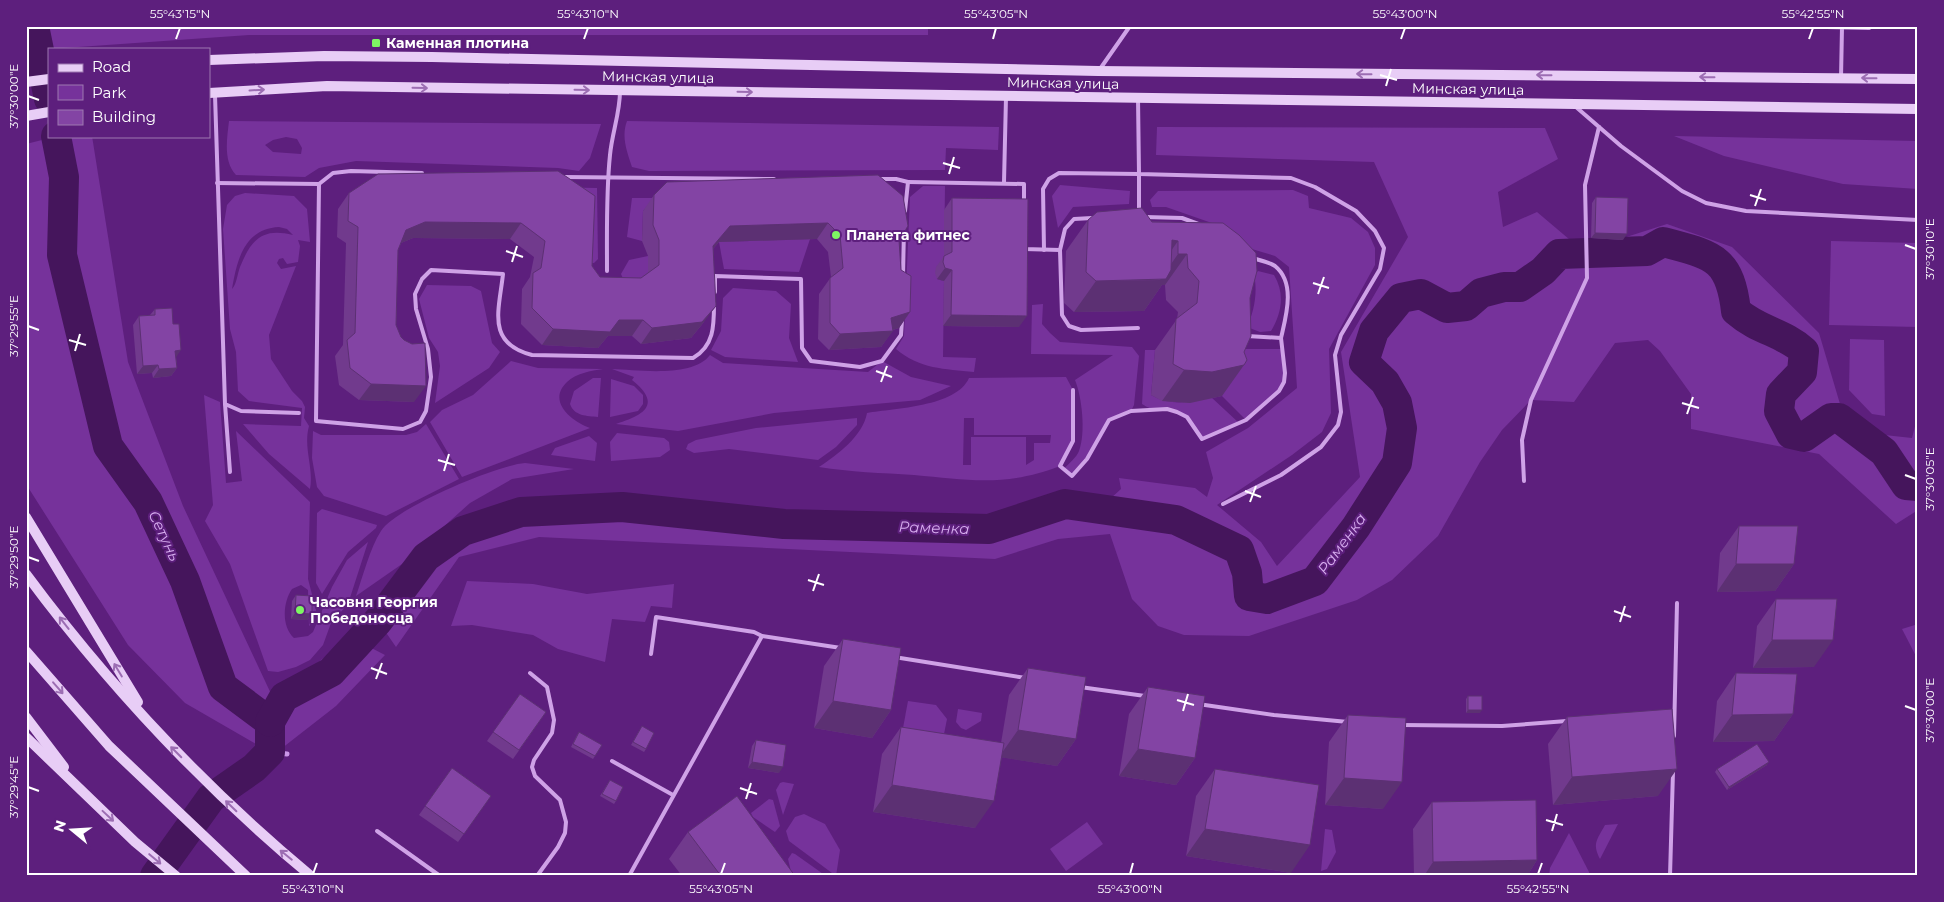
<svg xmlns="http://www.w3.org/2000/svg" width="1944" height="902" font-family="Montserrat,sans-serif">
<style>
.green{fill:#76329b;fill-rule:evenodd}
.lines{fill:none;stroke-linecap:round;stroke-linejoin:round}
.stream{stroke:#ca96e8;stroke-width:5}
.river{stroke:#45155c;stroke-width:30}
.lane{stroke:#cfa2e7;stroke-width:4}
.secondary{stroke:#e8cdf6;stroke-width:10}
.wall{fill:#713a8d}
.shaded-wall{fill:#5c3073}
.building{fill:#8344a4;stroke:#5c3073}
.oneway{stroke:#9c6db3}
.ticks{fill:none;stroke:#fff;stroke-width:2}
.poi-dot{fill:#7ef563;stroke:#5d1f7d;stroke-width:2}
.labels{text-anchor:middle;stroke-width:4;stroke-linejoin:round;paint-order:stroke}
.poi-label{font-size:14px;font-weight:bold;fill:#fff;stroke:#5d1f7d;text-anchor:start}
.street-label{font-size:14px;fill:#fff;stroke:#5d1f7d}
.water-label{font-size:15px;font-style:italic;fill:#d7adef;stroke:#5d1f7d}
.neatline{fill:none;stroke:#fff;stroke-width:2}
.ticks-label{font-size:12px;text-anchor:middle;fill:#fff}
</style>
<rect width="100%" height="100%" fill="#5d1f7d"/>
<g class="green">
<path d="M26,26h902v9h-679l-199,14 -24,-4z"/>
<path d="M229,121l372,3 -11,34 -11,13 -21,-3 -202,-7 -37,7 -14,9 -69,-2c-13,-14 -9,-36 -7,-54zM286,137l11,2 5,9 -1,6 -28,-2 -8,-7 8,-5z"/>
<path d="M627,121l372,6 -1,23 -52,-2 -1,22 -296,1 -17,-4c-5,-15 -11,-30 -5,-46z"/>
<path d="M1157,127l388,1 13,31 -60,33 5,35 34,-15 39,33 44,-6 47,-15 65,23 87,86 29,98 64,7 6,-23v95l-22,14 -77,-70 -128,-25v-35l-31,-43 -12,-11 -33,3 -41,59 -43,-2 -29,30 -22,32 -42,74 -46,44 -35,20 -108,36 -65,-1 -26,-9 -26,-27 -22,-65 -52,5 -63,20 -456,-22 -80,20 -63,90 -18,-26 48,-64 37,-26 58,-19 101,-5 162,17 205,5 76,-25 35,4 21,-19 -2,-11 76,10 12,9 6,-19 -7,-26 42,-24 49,-40 -8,-121 -14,-11 -30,-9 -16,-18 -63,-22h-14l-2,-7 8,-9 135,-1 15,6 1,12 42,10 17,14 7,16v17l-46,84 2,64 -9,19 -30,23 -75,50 44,37 16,24 83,-89 -19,-125 67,-115 -34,-75 -218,-7z"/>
<path d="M58,136h34l36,226 55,144 90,192 77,-61 35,18 -49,51 -59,46h-7l-85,-49 -57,-58 -102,-161v-340z"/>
<path d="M1674,136l244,5v48l-75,-5 -119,-28z"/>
<path d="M1060,185l70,6 -1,13 -56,3 -15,21 -6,-32z"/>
<path d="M923,186h22l-1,77 -7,16 7,2 -1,76 33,1 -2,14c-29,-3 -55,-3 -78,-23l8,-13 6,-139z"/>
<path d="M547,187l50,1 1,71 -4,4 -12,-1z"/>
<path d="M245,193l49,3 13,13 3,33 -12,-2 2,6 -2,16 -11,2 -4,-6 -4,1 -2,4 4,6 15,-3 -27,69 2,24 21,32 10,10 3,6 -1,11 5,8c-6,22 5,42 1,63l-41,-35 -26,-30 58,2 1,-18 -53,-7 -11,-10 -2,-39 -6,-23 -7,-100 4,-24 8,-9zM279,227l8,2 6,6c-31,-8 -42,5 -53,32 -3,8 -3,16 -8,22 5,-29 12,-60 47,-62z"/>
<path d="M632,198h23l-12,13 -1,30 -15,-4z"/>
<path d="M810,239l-11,33 -75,-3 -5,-27z"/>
<path d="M1831,241l87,2v84l-89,-2z"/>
<path d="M648,256v25l-18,13 -9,-20 8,-14z"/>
<path d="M1258,271l16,4c11,18 8,38 -3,56l-11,1 -13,-5c7,-15 11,-35 7,-52z"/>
<path d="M427,285l44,1 10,5 11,52 8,9 -11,16 -54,35 5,-37 -2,-14 -9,-14 -10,-39z"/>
<path d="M733,288l43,3 15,13 -2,34 9,24 -73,-5 -14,-7 10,-19 2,-33z"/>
<path d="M1043,304l-1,20 8,9 10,9 72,5 7,9 -5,49 -3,6 -22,9 -22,39 -15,17 -8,-7c4,-5 13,-12 15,-18 7,-18 3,-54 -4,-71l38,-25 -82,-1 1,-49z"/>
<path d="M1850,339l34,1 1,76 -13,-2 -23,-24z"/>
<path d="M1229,349h53l2,33 -5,9 -33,29 -24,-24z"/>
<path d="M1145,350h10l-4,45c19,11 39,8 60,2l28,26 -37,16c-8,-15 -16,-26 -34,-30 -12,-2 -14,3 -26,-5z"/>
<path d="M710,355l13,8 145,9 14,-11 29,16 40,9 -31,14 -146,13 -96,18 -62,-7c29,-9 46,-20 16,-44l2,-3 -22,-8c26,1 81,9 98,-14z"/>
<path d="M511,361l27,7 65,1c-12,2 -27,4 -36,13 -21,20 6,40 23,46l-128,49 -32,-55 12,-12 31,-15z"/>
<path d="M1066,377l7,13v51l-13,25c-54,21 -91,14 -146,9 -32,-2 -64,-3 -95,-8 18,-12 44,-31 48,-54 28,-5 89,-6 102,-35zM964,418h10v17h77l-1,8h-16v17l-8,5v-28h-55v28h-8z"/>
<path d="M593,378h8l-3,39c-11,-1 -24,-1 -28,-13l4,-13z"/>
<path d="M611,379l23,7 9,9v9l-5,7 -28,6z"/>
<path d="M204,395l16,7 6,81 16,-2 -6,-50 74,71 -2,77 8,31 -2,11 -5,5 -1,-36 -7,-5 -9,4c-9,13 -11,37 2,49l14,-2 5,-4 19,-45 15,-27 21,-18 -20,62 -17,19 -8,22 -13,15 -14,7 -18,5 -10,-1 -38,-107 -25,-43 8,-16z"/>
<path d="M857,418v7l-21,22 -18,13 -89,-11 -35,4 -8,-4 2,-5 8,-4 60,-12z"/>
<path d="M426,424l33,55 -73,37 -62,-20 -7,-9 -5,-29 1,-27 8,4h85l11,-3z"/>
<path d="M617,433l47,5 5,4 1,8 -10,7 -49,4 -1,-19z"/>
<path d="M589,436l8,7 -2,18 -44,-6 4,-7z"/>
<path d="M525,463l49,6 -62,10 -42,24 -68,61 -46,32c7,-20 14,-48 25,-65 14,-23 116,-66 144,-68z"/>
<path d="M322,509l55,16 -1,3 -28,24 -26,42 -6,-11 1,-70z"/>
<path d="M467,581l66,3 54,10 87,-10 -2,24 -21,-2 -6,16 -33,-3 -7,43 -47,-13 -25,-14 -61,-10 -21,1z"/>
<path d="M1918,624v36l-16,-31z"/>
<path d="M908,701l28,4 11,14 -3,15 -41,-6z"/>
<path d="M958,709l24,4 -1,8 -15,9 -5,-2 -5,-6z"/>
<path d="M783,782l11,2 -11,31 -7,-25 4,-7z"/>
<path d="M769,799l4,1 7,26 -5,6 -22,-15 -2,-4z"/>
<path d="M804,814l21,10 15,26 -4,26 -47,-35 -3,-10 9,-14z"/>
<path d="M1087,822l16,22 -37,27 -16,-22z"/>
<path d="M1618,824l-18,35c-8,-16 -3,-19 5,-34z"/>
<path d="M1325,829l7,1 4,22 -9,17 -6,2z"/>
<path d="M1569,833l20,39v4h-40l1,-8z"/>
<path d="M792,853l3,1 31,22h-34l-4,-17z"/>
</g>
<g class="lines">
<path class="stream" d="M270,752l17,2"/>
<g class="river">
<path d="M34,26l15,73"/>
<path d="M56,136l8,41 -2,78 46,191 40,56 37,79 38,106 47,35v30l-16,16 -43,30 -56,78"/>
<path d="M270,722l14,-25 47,-25 47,-51 48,-64 37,-26 58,-19 101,-5 162,17 205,5 76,-25 111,16 63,30 8,23 2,23 18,3 48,-18 41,-54 41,-64 5,-35 -5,-25 -12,-21 -21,-20 10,-31 27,-33 20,-4 26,14 19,-2 15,-13 23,-6h16l23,-16 16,-17 88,-3 16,-9c48,13 67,14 73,69 23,20 47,21 68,40l-2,21 -21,22 -2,17 12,23 13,3 27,-19h8l45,34 22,33 12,1"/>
</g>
<g class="lane">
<path d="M1784,26l85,2 3,-2"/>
<path d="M1100,69l30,-43"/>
<path d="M1841,78l1,-51"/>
<path d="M215,95l10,309 16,7 58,2"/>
<path d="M1138,98l1,76 152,4 24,9 41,24 19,20 9,17 -4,21 -39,66 -6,20 6,57 -3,13 -17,22 -40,28 -58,29"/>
<path d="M1576,107l45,39 61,45 24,12 40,8 172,9"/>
<path d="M564,177l210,2"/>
<path d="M879,179h17l12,3 -3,29"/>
<path d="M908,182l116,2v19"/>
<path d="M1004,182l2,-85"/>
<path d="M217,183l102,1 14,-11 18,-2 71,2"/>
<path d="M319,184l-3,237 87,8 17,-7 6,-11 5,-34 -3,-28 -12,-40 -1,-15 7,-15 9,-9 72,4c-4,37 -17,69 29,81l161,3c21,-12 21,-32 21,-54"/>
<path d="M1145,217l37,1 19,7"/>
<path d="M1092,218l-18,1 -9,10 -5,21 2,65 7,11 12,4 57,-2"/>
<path d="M1024,248v1l36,1"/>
<path d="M1044,250l-1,-61 6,-10 10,-6 80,1v39"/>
<path d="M1252,258c7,2 17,4 23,8 21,17 11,50 6,72"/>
<path d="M607,271c0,-39 -1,-78 3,-116 2,-22 10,-42 10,-64"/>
<path d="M903,276l1,-48"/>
<path d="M715,292v-16l86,3 1,69 9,13 49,6 22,-6 19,-26 1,-15"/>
<path d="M1073,390v51l-13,25 12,10 15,-17 22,-39 22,-9 36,-2 10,3 10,5 15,22 44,-19 33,-29 5,-9 1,-9 -4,-35 -34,-2"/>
<path d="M225,404l5,68"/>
<path d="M1524,481l-2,-41 9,-40 56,-122 -2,-93 14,-58"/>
<path d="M651,654l5,-37 98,15 8,4 79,12"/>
<path d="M894,657l132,21"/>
<path d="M530,673l17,14 7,33 -2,13 -18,27 -2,7 3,9 25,24 6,22 -1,11 -7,14 -21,29"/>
<path d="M1080,687l65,9"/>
<path d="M1198,704l76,11 74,7"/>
<path d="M1402,725l100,1 65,-5"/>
<path d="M1674,736l3,-133"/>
<path d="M612,761l61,34"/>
<path d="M377,831l63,45"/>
<path d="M629,876l133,-240"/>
<path d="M1670,876l3,-105"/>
</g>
<g class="secondary">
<path d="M209,60l115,-4 108,1 666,14 820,8"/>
<path d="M26,82l23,-3"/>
<path d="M209,93l118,-7 1591,23"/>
<path d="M26,116l23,-4"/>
<path d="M26,517l112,185"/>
<path d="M26,574c83,112 178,213 285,302"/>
<path d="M26,651l83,95 137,130"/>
<path d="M26,717l38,50"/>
<path d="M26,737l109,105 41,34"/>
</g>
</g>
<g class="wall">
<path d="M558,171l34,95 8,11 41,1 7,-5v-17l-6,-15 1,-30 11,-16 13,-13 232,58 2,30 9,42 -11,16 -6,2 -12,17 -52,3 -11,-11 1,-45 12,-17 -3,-25 -11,-13 -98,3 -6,7 -9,73 -13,16 -50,6 -9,-8h-24l-10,12 -56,-3 -21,-21 1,-35 8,-12 4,-20 -24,-18 -97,-1 -12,5 -3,7 -2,75 18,77 -55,-2 -20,-15 -4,-29 8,-11 3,-102 -9,-6 1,-28 11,-16z"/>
<path d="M1596,197l27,43 -32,-2 1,-35z"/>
<path d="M952,198l67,129 -76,-1 1,-45 -7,-2 -2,-6 1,-6 8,-11v-46z"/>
<path d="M1088,220l135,3 -1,173 -32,7 -28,-2 -11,-6 4,-45 22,-31 1,-7 -12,-12 -1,-15h-3l-18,26 -70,1 -10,-9 2,-52z"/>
<path d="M155,309l21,48 1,11 -6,8 -18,2 -1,-5 -15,1 -4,-49 6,-9 11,-1z"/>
<path d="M1739,526l55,38 -19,27 -58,1 3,-39z"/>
<path d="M296,595l16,19 -5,6 -16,-1 1,-18z"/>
<path d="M1776,599l38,68 -61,1 4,-42z"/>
<path d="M843,639l48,71 -19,28 -58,-10 10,-62z"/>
<path d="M1028,668l48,71 -19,27 -56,-9 -26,71 -102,-16 9,-58 19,-27 100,16 8,-48z"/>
<path d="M1736,673l57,41 -19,27 -61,1 4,-41z"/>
<path d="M1148,687l47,71 -19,27 -57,-9 10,-62z"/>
<path d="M520,694l26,18 -33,47 -26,-18z"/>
<path d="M1468,696l12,17h-14v-14z"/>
<path d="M1348,715l35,94 -58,-4 4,-63z"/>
<path d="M1567,717l91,79 -105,9 -5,-61z"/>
<path d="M642,726l4,23 -2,3 -13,-7z"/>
<path d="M577,735l18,21 -2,3 -22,-12z"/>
<path d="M756,740l23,33 -31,-5 4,-22z"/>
<path d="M1767,765l-40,25 -12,-18 2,-3z"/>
<path d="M452,768l39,28 -33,46 -39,-27z"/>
<path d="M1215,769l76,104 -105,-17 10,-60z"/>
<path d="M610,780l6,21 -2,3 -14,-8z"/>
<path d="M1432,802l105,58 -10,16h-113l-1,-47z"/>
<path d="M688,832l107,44h-113l-13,-17z"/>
</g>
<g class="shaded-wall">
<path d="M425,222l96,1 -11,16 -97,-1 -19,8 12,-16z"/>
<path d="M828,223l-11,16 -98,3 -17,20 11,-16 17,-20z"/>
<path d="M1595,233l32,1 -4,6 -32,-2z"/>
<path d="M1172,240l6,1 -22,31z"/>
<path d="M1178,254h9l-22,31h-3l-18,26 -70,1 22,-31 64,-1z"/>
<path d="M945,268l7,2 -8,11 -7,-2z"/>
<path d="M716,306l-12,16 -13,16 -50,6 11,-16z"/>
<path d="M910,312l-11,16 -10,3h4l-12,16 -52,3 11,-16z"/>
<path d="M951,315l76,1 -8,11 -76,-1z"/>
<path d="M619,320h24l-11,16h-24l-10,12 -56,-3 11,-16z"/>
<path d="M181,350l-6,9v-8z"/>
<path d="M158,365l-6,8 -15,1 6,-8z"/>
<path d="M1244,365l-22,31 -32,7 -28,-2 22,-31z"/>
<path d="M177,368l-6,8 -18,2 6,-9z"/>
<path d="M371,384l55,2 -12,16 -55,-2z"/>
<path d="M1736,564h58l-19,27 -58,1z"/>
<path d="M295,613l17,1 -5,6 -16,-1z"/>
<path d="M1772,640h61l-19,27 -61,1z"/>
<path d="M833,701l58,9 -19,28 -58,-10z"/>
<path d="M1468,710h14l-2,3h-14z"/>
<path d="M1793,714l-19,27 -61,1 19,-27z"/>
<path d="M1018,730l58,9 -19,27 -58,-9z"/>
<path d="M1138,749l57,9 -19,27 -57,-9z"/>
<path d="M752,762l31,5 -4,6 -31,-5z"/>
<path d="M1769,762l-2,3 -40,25 2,-3z"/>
<path d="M1677,769l-19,27 -105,9 19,-28z"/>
<path d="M1344,778l58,4 -19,27 -58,-4z"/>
<path d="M892,785l102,16 -19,27 -102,-16z"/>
<path d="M1205,829l105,16 -19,28 -105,-17z"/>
<path d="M1537,860l-10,16h-103l9,-14z"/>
</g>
<g class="building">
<path d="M558,171l37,25 -3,70 8,11 41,1 18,-13v-25l-6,-15 1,-30 13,-13 211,-7 25,21 5,30 -9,14 2,30 10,6 -1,36 -19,6 2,13 -53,3 -10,-11v-45l13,-10 -3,-33 -12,-12 -98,3 -17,20 3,60 -14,16 -50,6 -9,-8h-24l-9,12 -57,-3 -21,-21 1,-35 8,-5 4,-27 -24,-18 -96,-1 -19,8 -8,20 -2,75 5,12 3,3 8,4 13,-1 1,43 -55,-2 -21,-16 -3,-28 8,-7 3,-106 -10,-6 1,-28 29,-19z"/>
<path d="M1596,197l32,1 -1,36 -32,-1z"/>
<path d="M952,198l76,1 -1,117 -76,-1 1,-45 -7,-2 -2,-6 1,-6 8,-4z"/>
<path d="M1142,208l10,14 71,1 16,12 17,18 1,18 -7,27 1,38 -7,16 3,8 -3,5 -32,7 -28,-2 -11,-6 3,-45 21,-16 2,-22 -11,-13 -1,-14h-9v-13l-6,-1 -1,30 -5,9 -70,2 -10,-9 2,-52 9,-8z"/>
<path d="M172,308l1,16h6l2,26 -6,1 2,17 -18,1 -1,-4 -15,1 -4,-50 16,-1v-6z"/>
<path d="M1739,526h59l-4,38h-58z"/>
<path d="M296,595l16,1v18l-17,-1z"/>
<path d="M1776,599h61l-4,41h-61z"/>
<path d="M843,639l58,9 -10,62 -58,-9z"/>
<path d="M1028,668l58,9 -10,62 -58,-9z"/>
<path d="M1736,673l61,1 -4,40 -61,1z"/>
<path d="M1148,687l57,9 -10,62 -57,-9z"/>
<path d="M520,694l26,18 -27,38 -26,-18z"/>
<rect x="1468" y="696" width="14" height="14"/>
<path d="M1672,709l5,60 -105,8 -5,-60z"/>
<path d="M1348,715l58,3 -4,64 -58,-4z"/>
<path d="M642,726l12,7 -8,16 -13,-7z"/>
<path d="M901,727l103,16 -10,58 -102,-16z"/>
<path d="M579,732l23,13 -7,11 -22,-12z"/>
<path d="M756,740l30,5 -3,22 -31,-5z"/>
<path d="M1757,744l12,18 -40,25 -12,-18z"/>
<path d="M452,768l39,28 -27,38 -39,-28z"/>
<path d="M1215,769l104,16 -9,60 -105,-16z"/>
<path d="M610,780l13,7 -7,14 -14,-7z"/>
<path d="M737,796l58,80h-74l-33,-44z"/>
<path d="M1536,800l1,60 -104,2 -1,-60z"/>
</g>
<defs><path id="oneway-shaft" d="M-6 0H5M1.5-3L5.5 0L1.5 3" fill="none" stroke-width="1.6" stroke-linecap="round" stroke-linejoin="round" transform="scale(1.25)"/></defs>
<g class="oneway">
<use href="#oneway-shaft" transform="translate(1364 74) rotate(-179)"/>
<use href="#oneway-shaft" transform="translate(1544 75) rotate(-179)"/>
<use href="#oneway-shaft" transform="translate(1707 77) rotate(-179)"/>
<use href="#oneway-shaft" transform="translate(1869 78) rotate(-179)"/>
<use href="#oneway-shaft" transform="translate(420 88) rotate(1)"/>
<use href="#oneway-shaft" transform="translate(257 90) rotate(-3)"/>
<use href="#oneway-shaft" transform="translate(582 90) rotate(1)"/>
<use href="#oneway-shaft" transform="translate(745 92) rotate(1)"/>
<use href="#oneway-shaft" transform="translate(64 623) rotate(-128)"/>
<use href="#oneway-shaft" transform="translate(118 670) rotate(-121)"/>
<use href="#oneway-shaft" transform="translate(58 688) rotate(49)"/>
<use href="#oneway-shaft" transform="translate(176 752) rotate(-135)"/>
<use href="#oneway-shaft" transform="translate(231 806) rotate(-136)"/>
<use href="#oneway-shaft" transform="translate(108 816) rotate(43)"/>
<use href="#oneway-shaft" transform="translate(286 855) rotate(-141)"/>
<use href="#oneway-shaft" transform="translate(155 859) rotate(40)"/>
</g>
<path class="ticks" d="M176,39l4,-11M584,39l4,-11M993,39l3,-11M1401,39l4,-11M1809,39l4,-11M1380,75l17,5M1386,86l5,-17M28,96l11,4M943,163l17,5M949,174l5,-17M1750,195l16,5M1755,206l6,-17M1905,245l11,4M506,251l17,6M512,262l5,-16M1313,283l16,5M1318,294l6,-17M28,326l11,4M69,340l17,5M75,351l5,-17M876,371l16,6M881,382l6,-16M1682,403l17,5M1687,414l6,-17M438,460l17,5M444,471l5,-17M1905,475l11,4M1245,491l16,6M1250,502l6,-16M28,557l11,4M808,580l16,5M813,591l6,-17M1614,611l17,6M1620,622l5,-16M371,668l16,6M376,679l6,-16M1177,700l17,5M1905,706l11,4M1183,711l5,-17M28,787l11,4M740,788l17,6M746,799l5,-16M1546,820l17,5M1552,831l5,-17M313,874l4,-11M721,874l4,-11M1130,874l3,-11M1538,874l4,-11"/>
<g class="poi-dot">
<rect x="371" y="38" width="10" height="10" rx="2.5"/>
<circle cx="836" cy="235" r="5"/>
<circle cx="300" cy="610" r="5"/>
</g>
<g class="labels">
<g class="poi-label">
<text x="386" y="48">Каменная плотина</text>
<text x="846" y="240">Планета фитнес</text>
<text x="310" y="607">Часовня Георгия<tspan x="310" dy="16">Победоносца</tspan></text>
</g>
<g class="street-label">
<text transform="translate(658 77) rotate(1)" y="5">Минская улица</text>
<text transform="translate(1063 83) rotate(1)" y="5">Минская улица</text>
<text transform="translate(1468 89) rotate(1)" y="5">Минская улица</text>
</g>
<g class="water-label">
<text transform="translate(934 528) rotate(2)" y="5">Раменка</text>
<text transform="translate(164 536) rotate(65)" y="5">Сетунь</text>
<text transform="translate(1342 544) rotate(-54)" y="5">Раменка</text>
</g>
</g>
<rect width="1944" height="902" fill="none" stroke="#5d1f7d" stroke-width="55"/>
<rect x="48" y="48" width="162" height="90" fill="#5d1f7d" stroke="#9e79b1"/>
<rect x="58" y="64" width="25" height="8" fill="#e8cdf6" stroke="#9e79b1"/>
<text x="92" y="72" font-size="15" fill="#ffffff">Road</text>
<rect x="58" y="85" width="25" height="15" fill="#76329b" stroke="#9e79b1"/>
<text x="92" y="98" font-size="15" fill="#ffffff">Park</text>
<rect x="58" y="110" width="25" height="15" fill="#8344a4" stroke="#9e79b1"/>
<text x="92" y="122" font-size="15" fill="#ffffff">Building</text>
<g transform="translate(72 830) rotate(288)" stroke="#5d1f7d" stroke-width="4" paint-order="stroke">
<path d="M0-4L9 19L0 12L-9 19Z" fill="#ffffff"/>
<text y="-8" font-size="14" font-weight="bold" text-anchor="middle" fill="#ffffff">N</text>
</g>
<rect x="28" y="28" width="1888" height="846" class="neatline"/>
<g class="ticks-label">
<text x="180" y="18">55°43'15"N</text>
<text x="588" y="18">55°43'10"N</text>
<text x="996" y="18">55°43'05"N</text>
<text x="1405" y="18">55°43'00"N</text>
<text x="1813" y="18">55°42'55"N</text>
<text transform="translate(14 96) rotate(-90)" y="4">37°30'00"E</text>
<text transform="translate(1930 249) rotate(-90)" y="4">37°30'10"E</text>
<text transform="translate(14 326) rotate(-90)" y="4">37°29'55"E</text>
<text transform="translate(1930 479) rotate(-90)" y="4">37°30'05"E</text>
<text transform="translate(14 557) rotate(-90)" y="4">37°29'50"E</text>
<text transform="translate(1930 710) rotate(-90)" y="4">37°30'00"E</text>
<text transform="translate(14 787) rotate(-90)" y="4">37°29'45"E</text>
<text x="313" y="893">55°43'10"N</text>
<text x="721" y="893">55°43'05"N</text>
<text x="1130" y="893">55°43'00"N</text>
<text x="1538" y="893">55°42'55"N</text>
</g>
</svg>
